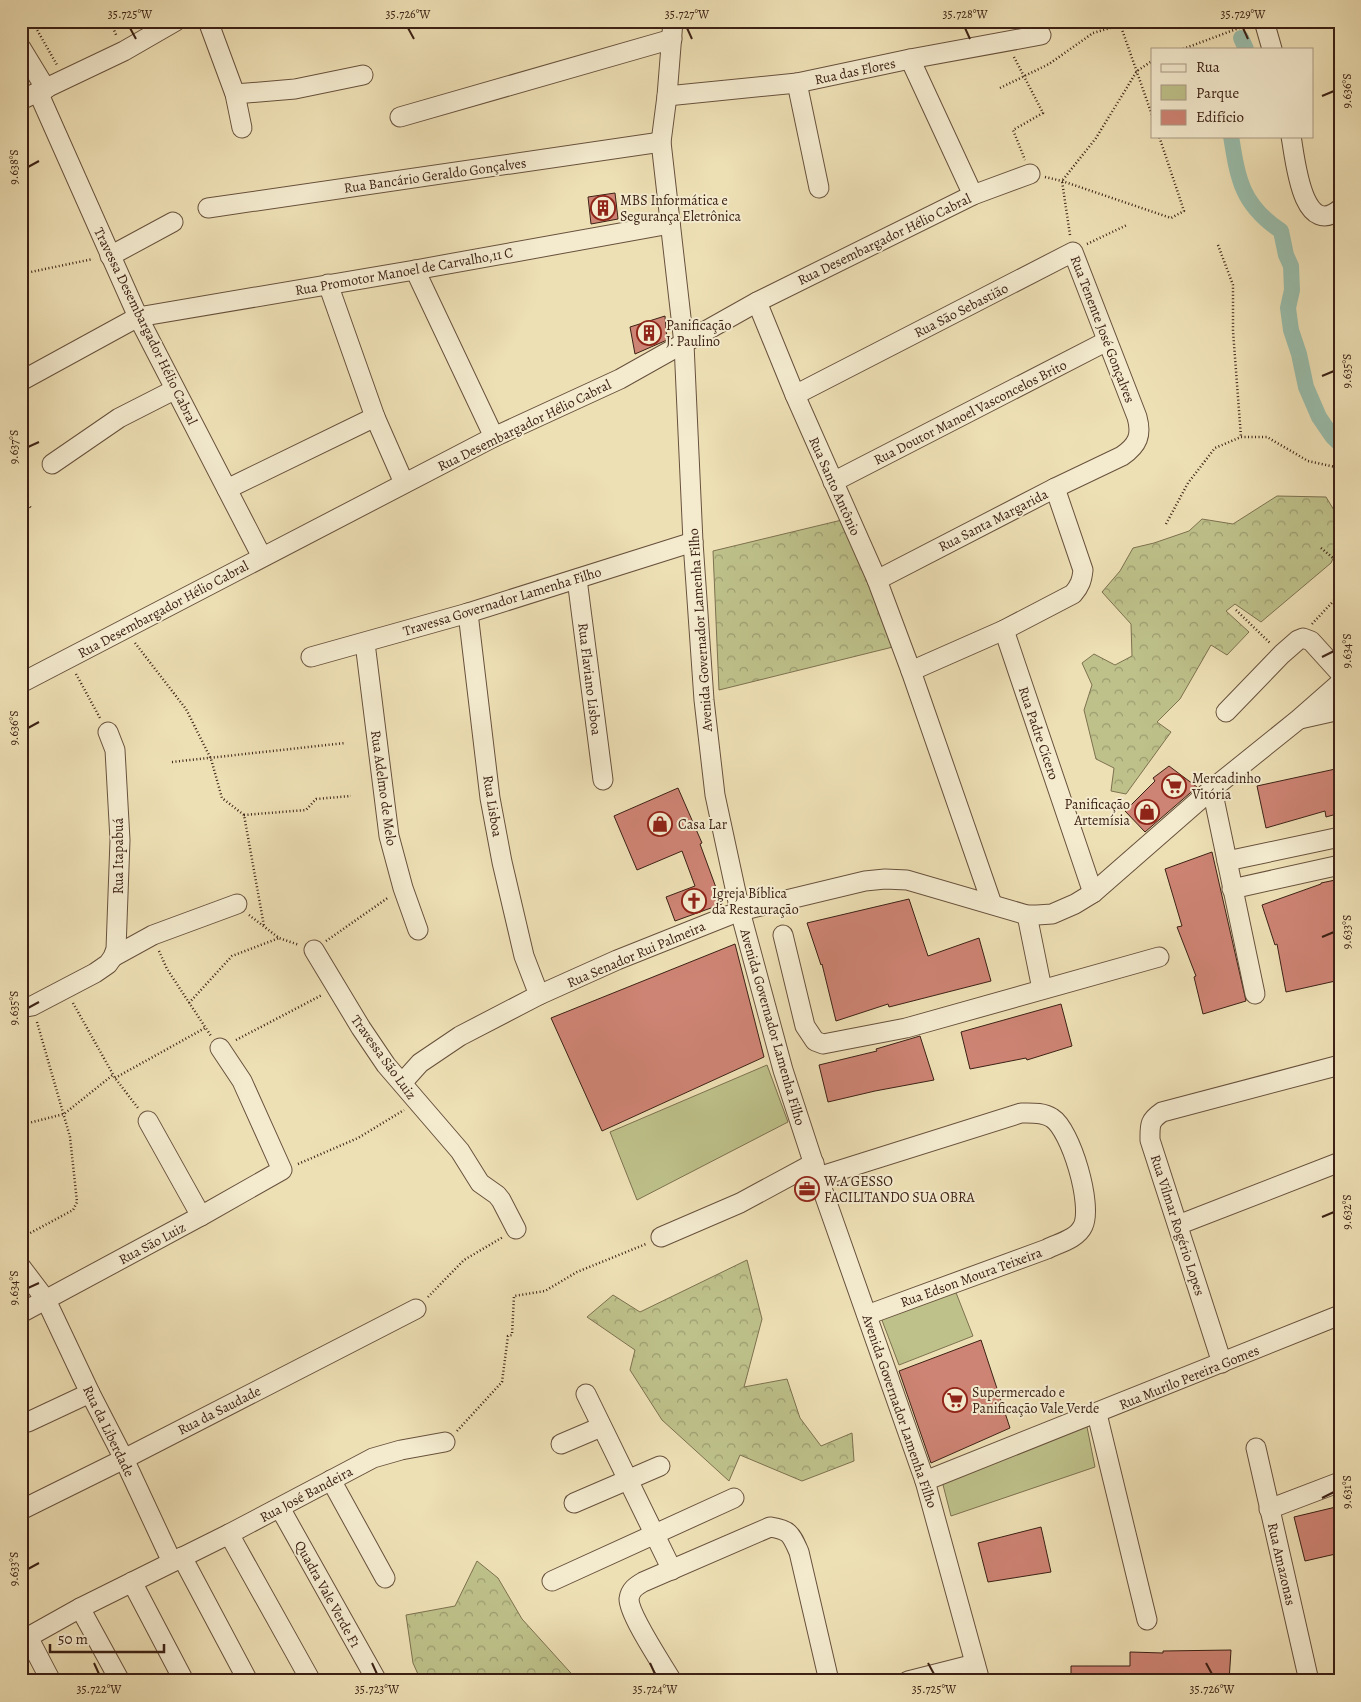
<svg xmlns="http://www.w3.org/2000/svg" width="1361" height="1702" font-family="Alegreya,serif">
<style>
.green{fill:#bec18a;stroke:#7d7150}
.forest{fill:url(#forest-crowns);stroke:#7d7150}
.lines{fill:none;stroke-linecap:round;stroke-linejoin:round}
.canal{stroke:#99bdab;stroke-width:16}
.building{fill:#ce8474;stroke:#3c2115}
.minor-casing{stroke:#68513d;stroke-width:21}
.path{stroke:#3c2115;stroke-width:2.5;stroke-dasharray:1 2.5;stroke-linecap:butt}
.minor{stroke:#f4ebcf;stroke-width:19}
.ticks{fill:none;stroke:#3c2115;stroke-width:2}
.labels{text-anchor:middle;stroke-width:4;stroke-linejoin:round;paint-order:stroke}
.street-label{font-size:14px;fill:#3c2115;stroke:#f4ebcf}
.poi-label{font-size:14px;fill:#3c2115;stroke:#f4ebcf;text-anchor:start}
.neatline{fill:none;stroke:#3c2115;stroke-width:2}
.ticks-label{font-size:12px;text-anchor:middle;fill:#3c2115}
</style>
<defs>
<pattern id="forest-crowns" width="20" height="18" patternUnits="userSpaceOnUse" patternTransform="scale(1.25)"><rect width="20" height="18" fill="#bec18a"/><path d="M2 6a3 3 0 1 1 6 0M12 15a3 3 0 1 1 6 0" fill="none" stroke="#9c9c70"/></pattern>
</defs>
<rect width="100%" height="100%" fill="#eee0b5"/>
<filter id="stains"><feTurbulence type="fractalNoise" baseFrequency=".004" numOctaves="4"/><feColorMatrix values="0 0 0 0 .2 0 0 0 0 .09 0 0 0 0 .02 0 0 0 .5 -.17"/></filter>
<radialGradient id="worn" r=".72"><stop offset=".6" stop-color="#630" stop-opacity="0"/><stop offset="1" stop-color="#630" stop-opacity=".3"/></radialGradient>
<g class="green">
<path d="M767,1065l21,57 -151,78 -27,-68z"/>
<path d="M953,1285l20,51 -74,29 -19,-50z"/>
<path d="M1086,1422l9,45 -144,49 -10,-39z"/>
</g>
<g class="forest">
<path d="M1277,496l49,1 14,23v23l-9,20 -70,59 -26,-18 -9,7 23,21 -22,23 -16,-10 -31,54 -23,23 14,10 -45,62 -15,-3 3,-23 -18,-9 -12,-49 8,-25 -10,-22 12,-9 21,11 17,-9 -1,-32 -29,-32 18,-21 13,-23 21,-5 35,-12 13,-12 31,5z"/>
<path d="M846,519l51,127 -178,44 -6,-139z"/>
<path d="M747,1260l15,59 -18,68 43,-8 13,39 21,28 31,-13 2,28 -52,20 -62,-26 -11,26 -67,-61 -32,-50 5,-20 -48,-33 26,-22 27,17z"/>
<path d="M477,1561l21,17 24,41 56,62h-157l-8,-18 -7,-48 49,-9z"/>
</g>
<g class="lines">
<g class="canal">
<path d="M1241,38l5,11"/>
<path d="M1231,136c7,44 11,69 50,95l5,24 5,11 1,24 -4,18 3,22 8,24 7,33 13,30 13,19 8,8"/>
</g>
</g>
<g class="building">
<path d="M615,193l3,26 -27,5 -3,-27z"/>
<path d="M665,316l2,24 -32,14 -5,-27z"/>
<path d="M1169,766l28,21 -52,45 -20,-21 30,-30 -2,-3z"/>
<path d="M1340,768v45l-14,4 -1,-6 -59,17 -9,-42z"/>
<path d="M678,788l24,55 -2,1 22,60 -47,17 -9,-24 29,-11 -13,-35 -45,19 -23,-54z"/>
<path d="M1212,852l34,149 -43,13 -9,-37 2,-1 -19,-49 5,-1 -17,-57z"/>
<path d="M1340,879v101l-54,12 -9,-48 -2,1 -13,-40 59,-21v-1z"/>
<path d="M909,899l19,57 51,-18 12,43 -102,26 -1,-3 -52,17 -14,-57 -1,1 -14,-42z"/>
<path d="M735,944l29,113 -162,74 -51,-113z"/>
<path d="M1061,1004l11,42 -45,14 -1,-2 -56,11 -9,-37z"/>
<path d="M920,1036l14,44 -59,11 -47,11 -9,-37 58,-14 -1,-2z"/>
<path d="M981,1340l29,88 -79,35 -32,-92z"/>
<path d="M1340,1506v47l-35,8 -11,-44z"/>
<path d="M1041,1527l10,45 -63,10 -10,-39z"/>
<path d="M1231,1650l-2,31h-158v-15h59v-14l33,1v-2z"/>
</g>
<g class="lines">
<defs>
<g id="minor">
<path d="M208,21l27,73 7,34"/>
<path d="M673,21l-6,75 -6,46 23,202 9,198 11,158 11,95 25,116 43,159 35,107 107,304 55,200"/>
<path d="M1264,21l8,28"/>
<path d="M21,48l25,41"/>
<path d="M910,59l63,136"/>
<path d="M797,83l22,105"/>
<path d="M38,92l100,225 124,240"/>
<path d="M235,94l60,-5 68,-14"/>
<path d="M667,96l130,-13 113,-24 131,-24"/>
<path d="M21,100l103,-49 52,-30"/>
<path d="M400,117l272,-78"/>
<path d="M1291,136c4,22 11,104 49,73"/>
<path d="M208,208l453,-66"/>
<path d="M110,256l63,-34"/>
<path d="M415,270l79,167"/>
<path d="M328,284l47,133 29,66"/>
<path d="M757,302l38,93 82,185 34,91 81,233"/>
<path d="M21,381l117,-64 277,-47 255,-46"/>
<path d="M795,395l278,-143 64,165c5,18 1,28 -15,39l-67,32 -178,92"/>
<path d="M52,464l67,-46 55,-28"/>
<path d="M833,482l274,-141"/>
<path d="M227,489l148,-72"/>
<path d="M577,579l26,201"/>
<path d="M468,613l22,185 12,64 22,94 15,39"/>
<path d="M1004,630l89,263"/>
<path d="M365,643l24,193 14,52 15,42"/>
<path d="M311,657l157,-44 225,-71"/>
<path d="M911,671l93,-41 69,-36c7,-8 9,-14 10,-24l-28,-82"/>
<path d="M21,683l473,-246 126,-58 137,-77 216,-107 57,-21"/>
<path d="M1226,712l56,-58 16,-14 5,-2 8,3 29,32"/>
<path d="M1300,719l40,-9"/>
<path d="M1212,789l43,205"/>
<path d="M1227,861l113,-24"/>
<path d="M1232,889l108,-24"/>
<path d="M1027,915l15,74"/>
<path d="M783,935l22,91 10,15 8,3 83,-16 253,-71"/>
<path d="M314,950l47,78 25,37 74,86 20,32 17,12 4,5 15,29"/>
<path d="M113,957l40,-22 84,-31"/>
<path d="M21,1008l11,-2 63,-33 13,-9 5,-7 3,-8 4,-109 -5,-90 -7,-18"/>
<path d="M402,1083l18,-20 40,-27 79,-41 78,-35 123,-49 125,-30 20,-2 22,1 120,35h10l15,-1 23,-10 18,-11 119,-104 87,-70 41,-36"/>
<path d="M148,1121l53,95"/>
<path d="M818,1177l203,-64c10,0 22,-1 31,5 19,12 41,87 31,108 -6,13 -24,17 -36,23l-180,66"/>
<path d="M1178,1225l162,-63"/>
<path d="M661,1237l79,-34 74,-40"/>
<path d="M21,1267l25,33 44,93 34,66 48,103"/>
<path d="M21,1313l180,-97 81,-46 -40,-89 -22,-33"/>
<path d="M1222,1363l-72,-223c0,-15 -1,-19 12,-28l178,-47"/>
<path d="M586,1394l86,176"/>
<path d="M1097,1414l50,206"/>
<path d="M28,1422l62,-29"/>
<path d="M561,1444l40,-17"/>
<path d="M1256,1448l53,233"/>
<path d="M331,1480l54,98"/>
<path d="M925,1481l415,-166"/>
<path d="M574,1503l86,-37"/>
<path d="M280,1508l97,173"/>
<path d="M1269,1509l71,-27"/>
<path d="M21,1510l103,-51 292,-150"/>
<path d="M229,1534l82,147"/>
<path d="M182,1557l66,124"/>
<path d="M552,1581l182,-83"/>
<path d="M132,1582l52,99"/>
<path d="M80,1608l40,73"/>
<path d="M28,1637l23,44"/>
<path d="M21,1641l59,-33 149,-74 144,-76 28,-8 44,-8"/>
<path d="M672,1681c-10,-17 -43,-66 -43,-82 1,-9 7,-13 14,-17l127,-55c20,3 21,7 29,25l30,129"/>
<path d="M908,1681l67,-17"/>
</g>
</defs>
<use href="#minor" class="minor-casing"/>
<g class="path">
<path d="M32,21l25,44"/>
<path d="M110,21l7,16"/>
<path d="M1119,21l33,94"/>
<path d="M1183,49l64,-24"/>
<path d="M1014,57l29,56 -30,17 12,30"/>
<path d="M1000,88l49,-24 44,-31 27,-8"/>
<path d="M1045,177l17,4 109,37 13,-7 -25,-75"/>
<path d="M1070,235l-8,-54 34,-43 41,-67 15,-10"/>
<path d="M1087,244l40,-19"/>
<path d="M1218,245l15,40v46l8,106"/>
<path d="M21,274l72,-15"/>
<path d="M21,496l10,12"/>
<path d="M1166,524l22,-41 27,-35 26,-11h26l41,24 32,7"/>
<path d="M1321,548l19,16"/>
<path d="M1236,610l34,33"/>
<path d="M1312,624l28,-30"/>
<path d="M135,643l51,66 25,50 11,39 22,17 20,111"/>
<path d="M76,674l24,44"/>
<path d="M172,762l173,-19"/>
<path d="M244,815l62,-5 10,-11 35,-3"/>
<path d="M249,915l30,23 20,7"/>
<path d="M326,941l63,-44"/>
<path d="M159,951l8,18 44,67"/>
<path d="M73,1003l42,75 23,30"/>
<path d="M189,1003l43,-47 47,-18"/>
<path d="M236,1040l86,-45"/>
<path d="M115,1078l90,-50"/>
<path d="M21,1125l43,-11 50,-40"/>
<path d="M298,1164l60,-26 46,-28"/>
<path d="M21,1238l52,-28 4,-8 -7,-65 -33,-115"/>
<path d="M428,1297l36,-37 39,-23"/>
<path d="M457,1431l45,-49 6,-46 4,-1 2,-39 31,-5 32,-19 69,-28"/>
</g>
<use href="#minor" class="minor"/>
</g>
<path class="ticks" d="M130,28l6,11M408,28l6,11M687,28l5,11M965,28l5,11M1243,28l5,11M1322,96l12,-5M28,167l11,-6M1322,376l12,-5M28,447l11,-5M1322,657l12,-6M28,728l11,-6M1322,937l12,-5M28,1008l11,-6M1322,1217l12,-5M28,1288l11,-5M1322,1498l12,-6M28,1569l11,-6M94,1663l5,11M372,1663l5,11M650,1663l5,11M928,1663l6,11M1206,1663l6,11"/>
<defs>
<symbol id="building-ring" viewBox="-11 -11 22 22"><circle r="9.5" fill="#f4ebcf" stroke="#8f2418" stroke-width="1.5"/><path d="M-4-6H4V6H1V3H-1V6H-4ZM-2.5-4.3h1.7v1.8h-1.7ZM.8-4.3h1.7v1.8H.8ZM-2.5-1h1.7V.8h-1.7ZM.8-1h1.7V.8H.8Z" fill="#8f2418"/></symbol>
<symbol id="supermarket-ring" viewBox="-11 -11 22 22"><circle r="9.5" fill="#f4ebcf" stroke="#8f2418" stroke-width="1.5"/><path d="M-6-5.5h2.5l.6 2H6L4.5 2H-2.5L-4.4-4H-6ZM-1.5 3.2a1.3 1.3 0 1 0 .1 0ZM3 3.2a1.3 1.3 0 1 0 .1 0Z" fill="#8f2418"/></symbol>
<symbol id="shop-ring" viewBox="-11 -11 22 22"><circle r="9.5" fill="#f4ebcf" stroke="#8f2418" stroke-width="1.5"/><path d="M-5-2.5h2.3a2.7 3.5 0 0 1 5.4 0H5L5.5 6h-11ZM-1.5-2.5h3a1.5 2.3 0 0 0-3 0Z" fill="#8f2418"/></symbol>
<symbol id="church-ring" viewBox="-11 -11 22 22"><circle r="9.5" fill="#f4ebcf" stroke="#8f2418" stroke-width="1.5"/><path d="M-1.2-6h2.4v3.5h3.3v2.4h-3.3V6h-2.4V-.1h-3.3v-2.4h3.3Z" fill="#8f2418"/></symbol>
<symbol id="office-ring" viewBox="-11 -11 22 22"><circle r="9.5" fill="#f4ebcf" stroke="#8f2418" stroke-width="1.5"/><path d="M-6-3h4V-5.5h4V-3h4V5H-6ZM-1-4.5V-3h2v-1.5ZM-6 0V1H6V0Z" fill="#8f2418"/></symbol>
</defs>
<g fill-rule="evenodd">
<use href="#building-ring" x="589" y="194" width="28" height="28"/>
<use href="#building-ring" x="635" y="319" width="28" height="28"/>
<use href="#supermarket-ring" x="1160" y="772" width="28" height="28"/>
<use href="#shop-ring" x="1133" y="798" width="28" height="28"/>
<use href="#shop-ring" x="646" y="810" width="28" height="28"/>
<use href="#church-ring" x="680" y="887" width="28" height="28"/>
<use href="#office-ring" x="793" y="1175" width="28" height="28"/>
<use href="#supermarket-ring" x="941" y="1386" width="28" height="28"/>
</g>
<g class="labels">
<g class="street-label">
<text transform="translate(855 71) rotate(-12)" y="5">Rua das Flores</text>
<text transform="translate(435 175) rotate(-8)" y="5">Rua Bancário Geraldo Gonçalves</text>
<text transform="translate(884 239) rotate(-26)" y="5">Rua Desembargador Hélio Cabral</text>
<text transform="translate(404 271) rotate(-10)" y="5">Rua Promotor Manoel de Carvalho,11 C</text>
<text transform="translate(961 310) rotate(-27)" y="5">Rua São Sebastião</text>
<text transform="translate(146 326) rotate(64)" y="5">Travessa Desembargador Hélio Cabral</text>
<text transform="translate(1103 329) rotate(69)" y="5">Rua Tenente José Gonçalves</text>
<text transform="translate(970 412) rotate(-27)" y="5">Rua Doutor Manoel Vasconcelos Brito</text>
<text transform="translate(524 425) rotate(-26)" y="5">Rua Desembargador Hélio Cabral</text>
<text transform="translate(835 486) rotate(66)" y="5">Rua Santo Antônio</text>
<text transform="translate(993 520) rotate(-27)" y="5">Rua Santa Margarida</text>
<text transform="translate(502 601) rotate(-17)" y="5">Travessa Governador Lamenha Filho</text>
<text transform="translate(163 609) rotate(-28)" y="5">Rua Desembargador Hélio Cabral</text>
<text transform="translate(700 630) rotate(-94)" y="5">Avenida Governador Lamenha Filho</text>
<text transform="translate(590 679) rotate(83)" y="5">Rua Flaviano Lisboa</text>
<text transform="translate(1039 733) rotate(71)" y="5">Rua Padre Cícero</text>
<text transform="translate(384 788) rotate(82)" y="5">Rua Adelmo de Melo</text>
<text transform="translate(493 806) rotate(81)" y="5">Rua Lisboa</text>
<text transform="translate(118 856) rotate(-90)" y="5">Rua Itapabuá</text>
<text transform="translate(636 954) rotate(-23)" y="5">Rua Senador Rui Palmeira</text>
<text transform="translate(773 1027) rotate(74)" y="5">Avenida Governador Lamenha Filho</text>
<text transform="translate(384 1057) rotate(54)" y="5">Travessa São Luiz</text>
<text transform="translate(1178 1225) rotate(72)" y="5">Rua Vilmar Rogério Lopes</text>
<text transform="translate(152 1243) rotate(-28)" y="5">Rua São Luiz</text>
<text transform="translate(971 1277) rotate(-20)" y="5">Rua Edson Moura Teixeira</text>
<text transform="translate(1189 1377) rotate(-22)" y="5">Rua Murilo Pereira Gomes</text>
<text transform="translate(219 1410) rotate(-27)" y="5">Rua da Saudade</text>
<text transform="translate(900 1411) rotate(71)" y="5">Avenida Governador Lamenha Filho</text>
<text transform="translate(109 1431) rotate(64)" y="5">Rua da Liberdade</text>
<text transform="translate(306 1494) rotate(-28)" y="5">Rua José Bandeira</text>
<text transform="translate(1282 1564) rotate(77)" y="5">Rua Amazonas</text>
<text transform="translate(328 1594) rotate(61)" y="5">Quadra Vale Verde F1</text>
</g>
<g class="poi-label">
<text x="620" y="205">MBS Informática e<tspan x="620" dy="16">Segurança Eletrônica</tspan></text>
<text x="666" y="330">Panificação<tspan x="666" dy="16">J. Paulino</tspan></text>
<text x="1192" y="783">Mercadinho<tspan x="1192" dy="16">Vitória</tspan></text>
<text x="1130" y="809" text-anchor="end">Panificação<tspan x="1130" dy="16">Artemísia</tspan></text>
<text x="678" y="829">Casa Lar</text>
<text x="712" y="898">Igreja Bíblica<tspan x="712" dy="16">da Restauração</tspan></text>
<text x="824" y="1186">W.A GESSO<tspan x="824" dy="16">FACILITANDO SUA OBRA</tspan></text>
<text x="972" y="1397">Supermercado e<tspan x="972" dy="16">Panificação Vale Verde</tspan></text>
</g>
</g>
<rect width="1361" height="1702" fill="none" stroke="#eee0b5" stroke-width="55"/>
<rect x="1151" y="48" width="162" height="90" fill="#f4ebcf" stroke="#aa9a85"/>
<rect x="1161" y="64" width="25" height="8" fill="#f4ebcf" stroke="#aa9a85"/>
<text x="1196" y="72" font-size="15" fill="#3c2115">Rua</text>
<rect x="1161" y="85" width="25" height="15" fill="#bec18a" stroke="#aa9a85"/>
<text x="1196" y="98" font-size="15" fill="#3c2115">Parque</text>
<rect x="1161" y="110" width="25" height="15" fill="#ce8474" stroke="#aa9a85"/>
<text x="1196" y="122" font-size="15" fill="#3c2115">Edifício</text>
<path d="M50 1644v8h114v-8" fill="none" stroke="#3c2115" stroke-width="2.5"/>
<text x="58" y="1644" font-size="15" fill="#3c2115" stroke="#f4ebcf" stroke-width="4" paint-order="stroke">50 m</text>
<rect x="28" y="28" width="1306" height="1646" class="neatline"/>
<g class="ticks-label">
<text x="130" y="18">35.725°W</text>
<text x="408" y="18">35.726°W</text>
<text x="687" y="18">35.727°W</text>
<text x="965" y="18">35.728°W</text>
<text x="1243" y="18">35.729°W</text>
<text transform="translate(1347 91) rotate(-90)" y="4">9.636°S</text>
<text transform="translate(14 167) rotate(-90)" y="4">9.638°S</text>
<text transform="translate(1347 371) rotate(-90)" y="4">9.635°S</text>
<text transform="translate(14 447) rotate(-90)" y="4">9.637°S</text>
<text transform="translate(1347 651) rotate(-90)" y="4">9.634°S</text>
<text transform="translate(14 728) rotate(-90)" y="4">9.636°S</text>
<text transform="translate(1347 932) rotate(-90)" y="4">9.633°S</text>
<text transform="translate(14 1008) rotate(-90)" y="4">9.635°S</text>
<text transform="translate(1347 1212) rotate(-90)" y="4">9.632°S</text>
<text transform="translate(14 1288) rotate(-90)" y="4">9.634°S</text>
<text transform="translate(1347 1492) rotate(-90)" y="4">9.631°S</text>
<text transform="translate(14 1569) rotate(-90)" y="4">9.633°S</text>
<text x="99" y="1693">35.722°W</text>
<text x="377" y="1693">35.723°W</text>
<text x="655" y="1693">35.724°W</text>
<text x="934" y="1693">35.725°W</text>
<text x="1212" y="1693">35.726°W</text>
</g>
<rect width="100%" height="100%" filter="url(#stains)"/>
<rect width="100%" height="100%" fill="url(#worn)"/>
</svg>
